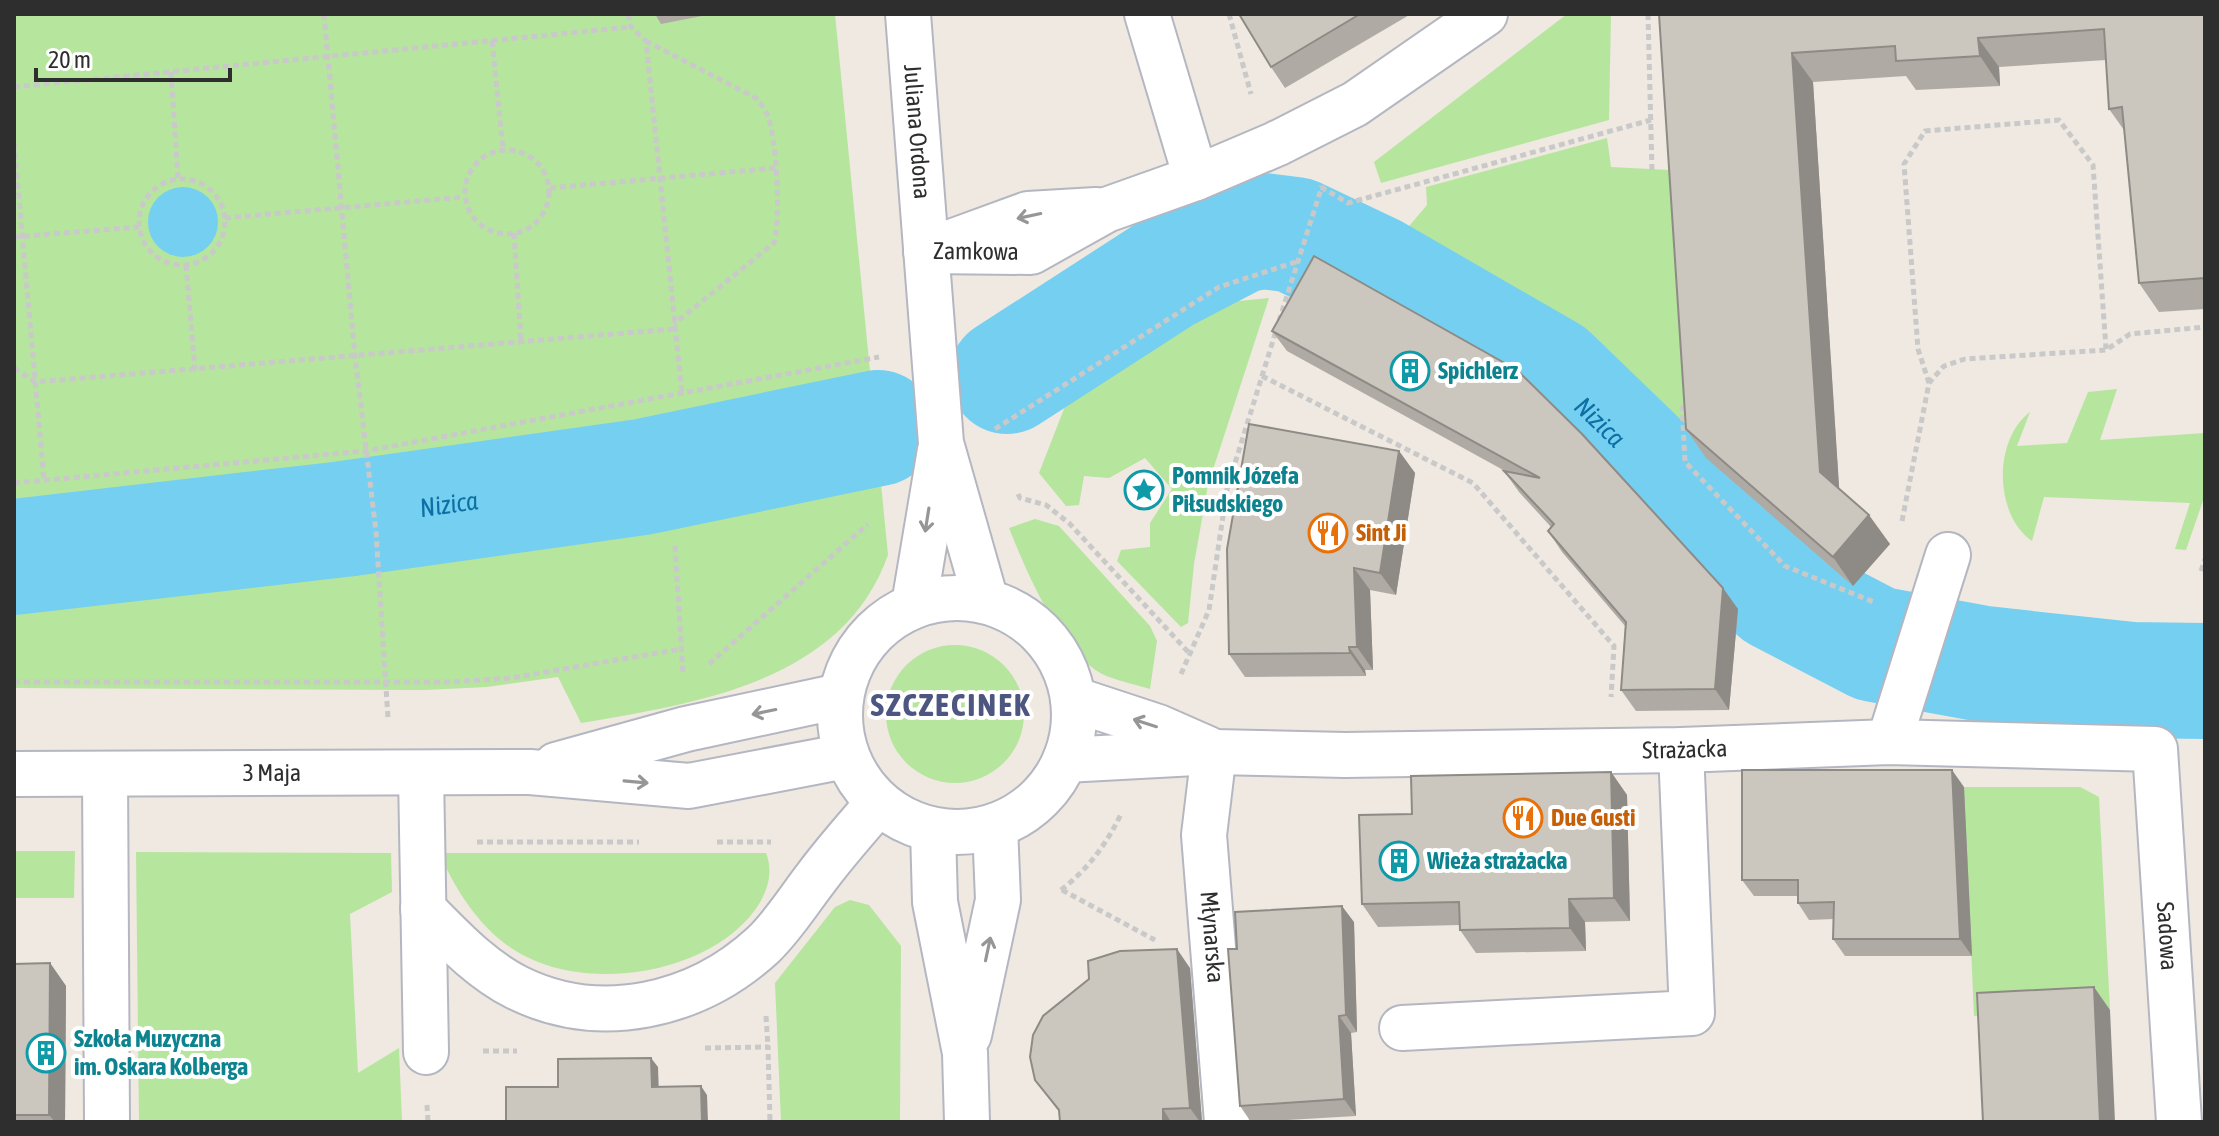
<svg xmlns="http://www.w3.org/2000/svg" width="2219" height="1136" font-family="'Asap Condensed',sans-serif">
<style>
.green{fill:#b6e59e}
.water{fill:#75cff0}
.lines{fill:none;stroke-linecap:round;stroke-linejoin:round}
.river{stroke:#75cff0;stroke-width:116}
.minor-casing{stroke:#b4b7c1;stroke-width:48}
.path{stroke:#c9c9c9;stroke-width:5;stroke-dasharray:6 4;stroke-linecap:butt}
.minor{stroke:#fff;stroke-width:44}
.wall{fill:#afaba4}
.shaded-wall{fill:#8e8b86}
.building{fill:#cbc7bf;stroke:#8e8b86;stroke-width:2}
.oneway{stroke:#969696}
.labels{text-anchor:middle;stroke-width:8;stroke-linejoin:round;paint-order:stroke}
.street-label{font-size:24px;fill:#2e2e2e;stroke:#fff}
.culture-label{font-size:24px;font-weight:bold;fill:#0d838f;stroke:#fff;text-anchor:start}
.food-label{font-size:24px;font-weight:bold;fill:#c56008;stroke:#fff;text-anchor:start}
.water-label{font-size:26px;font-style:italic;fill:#0d6fa3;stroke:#fff}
.district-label{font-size:32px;font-weight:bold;letter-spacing:2px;fill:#4d5680;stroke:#fff}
</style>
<rect width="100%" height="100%" fill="#efe9e1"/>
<g class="green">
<path d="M14,14h821l53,541c-45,127 -191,148 -307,168l-23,-46 -71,10 -62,3 -411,-2z"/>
<path d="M1567,14h44l-2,106 -228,63 -7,-21z"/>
<path d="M1607,138l4,29 78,4 16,262 -60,6 -79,-79 -179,-108 40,-47 -1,-18z"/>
<path d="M1269,298l-61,187 -14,79 -6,59 -7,4 -64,-66 4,-11 29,-3v-24l22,-34 -27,-31 -36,20 -25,-2 -5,29 -13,1 -27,-33 30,-77 150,-93z"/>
<path d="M2117,389l-17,51 105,-7v62l-19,55 -11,-1 15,-46 -146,-6 -12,44c-38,-26 -39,-101 -2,-129l-13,34 50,-3 21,-51z"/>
<path d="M1035,519l24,7 91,100 7,15 -7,48c-16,-5 -33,-8 -48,-15 -42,-23 -76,-103 -93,-146z"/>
<circle cx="955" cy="714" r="69"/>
<path d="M1964,787h116l19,10 11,213 -136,6z"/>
<path d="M14,851h61l-1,47h-60z"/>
<path d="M136,852l255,1 1,39 -42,22 8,159 41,-25 3,74h-263z"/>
<path d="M439,853h327c8,20 1,40 -11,57 -44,60 -150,79 -217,52 -49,-19 -78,-63 -99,-109z"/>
<path d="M850,900l19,5 32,41 -1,176h-119l-6,-139 60,-76z"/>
</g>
<circle class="water" cx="183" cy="222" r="35"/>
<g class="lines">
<g class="river">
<path id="s1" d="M1007,376l158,-102 75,-39 23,-4 32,4 80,38 175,101 227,219 98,51 109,20 147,16 74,1"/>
<path id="s2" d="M14,557l330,-38 298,-42 236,-49"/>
</g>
<defs>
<g id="minor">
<path id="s3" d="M908,14l33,429 45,158"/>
<path d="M1147,14l49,164"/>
<path d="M954,241l74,-27 68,-4"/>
<path id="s4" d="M926,251l105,1 75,-42 90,-32 80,-34 79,-40 130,-90"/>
<circle cx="957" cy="715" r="117"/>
<path d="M914,605l26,-155"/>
<path d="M1073,699l85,28 50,22"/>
<path d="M1889,742l59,-187"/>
<path id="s5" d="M1214,752l-10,83 23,287"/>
<path id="s6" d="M1065,760l149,-8 131,3 336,-5 208,-8 266,7 24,373"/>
<path d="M556,765l130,-36 154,-33"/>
<path id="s7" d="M14,774l516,-2 159,14 157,-30"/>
<path d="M105,774l2,348"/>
<path d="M421,774l5,278"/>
<path d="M933,830l2,72 30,151 2,69"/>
<path d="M423,909c29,29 56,59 93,78 84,42 181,19 247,-42 20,-19 36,-45 53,-67 19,-26 41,-50 62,-75"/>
<path d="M1402,1028l290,-15 -11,-263"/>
<path d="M969,1035l29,-135 -3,-74"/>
</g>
</defs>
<use href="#minor" class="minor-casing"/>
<g class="path">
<path d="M324,14l31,342 21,176 12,186"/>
<path d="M628,14l3,13 15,14 36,353"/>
<path d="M1229,14l22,80"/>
<path d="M1648,14l4,157"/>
<path d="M492,41l11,108"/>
<path d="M646,41l110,57c4,5 9,11 11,16 10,24 14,105 7,129l-100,81"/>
<path d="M171,72l7,106"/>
<path d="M14,87l617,-60"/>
<path d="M14,143l30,337"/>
<circle cx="507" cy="192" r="42"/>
<circle cx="182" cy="222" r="43"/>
<path d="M1321,187l27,16 303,-83"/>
<path d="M550,188l225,-20"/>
<path d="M225,218l239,-21"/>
<path d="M514,233l7,108"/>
<path d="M14,237l125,-10"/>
<path d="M186,265l9,105"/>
<path d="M1279,321l43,-135"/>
<path d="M14,368l21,14 639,-53"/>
<path d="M1262,376l211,107 141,163 -3,51"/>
<path d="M1929,383l-11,-34 -14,-185 21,-33 134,-11 34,45 13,184"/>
<path d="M1682,405l3,57 100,104 91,37"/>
<path d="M995,429l224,-142 77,-25"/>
<path d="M14,483l351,-32 514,-94"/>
<path d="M1018,494l2,4 26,7 23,18 121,131"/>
<path d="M1902,521l27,-138 15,-17 21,-7 141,-9 24,-16 75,-7"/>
<path d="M675,546l8,128"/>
<path d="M2201,571l4,-12"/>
<path d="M709,664l159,-140"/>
<path d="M1181,674l28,-64 18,-121 49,-158"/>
<path d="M14,682h436l61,-4 170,-29"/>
<path d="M477,842h162"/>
<path d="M717,842h54"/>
<path d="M1061,890c27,-21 45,-45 60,-76"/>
<path d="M1062,890l93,50"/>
<path d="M766,1016l2,31"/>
<path d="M705,1048l63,-1 2,75"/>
<path d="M483,1051h34"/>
<path d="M427,1105l1,17"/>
</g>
<use href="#minor" class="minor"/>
</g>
<g class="wall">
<path d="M655,14h57l-51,10z"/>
<path d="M1239,14h172l-126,74 -14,-21z"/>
<path d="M1659,14h546v295l-46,3 -20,-29 -15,-153 -15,-21 -3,-49 -107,7 1,19 -84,4 -10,-14 -93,6 26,407 51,55 -37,42 -147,-128 -20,-29z"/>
<path d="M1314,256l424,353 -9,101 -93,1 -15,-21 4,-64 -63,-74 -14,-21 3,-4 -32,-35 -15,-21h1l-218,-120 -15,-20z"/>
<path d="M1399,451l16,22 -19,122 -26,-5 3,80h-8l1,6 -121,1 -16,-23z"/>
<path d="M1611,772l16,23 3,126 -45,1 1,29 -110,2 -16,-23v-5l-82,2 -16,-23 50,-90z"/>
<path d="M1964,787l8,169h-127l-12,-17 1,-20 -25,1 -11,-17v-7h-44l-12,-16z"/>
<path d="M1354,922l3,110 -6,1 5,83 -105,6 -11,-16 -3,-157z"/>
<path d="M50,963l16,23 -1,136h-51v-158z"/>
<path d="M1190,968l12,154h-142l-1,-10 -24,-32z"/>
</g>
<g class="shaded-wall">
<path d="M1978,38l21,29 1,19 -20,-30z"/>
<path d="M1792,53l21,29 27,419 -20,-29z"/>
<path d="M1399,451l16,22 -19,122 -16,-22z"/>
<path d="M1869,515l21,29 -37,42 -20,-29z"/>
<path d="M1354,568l16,22 3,80 -16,-23z"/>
<path d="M1723,588l15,21 -9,101 -14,-21z"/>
<path d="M1349,647l16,23 1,6 -16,-23z"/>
<path d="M1952,770l12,17 8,169 -12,-17z"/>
<path d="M1611,772l16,23 3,126 -16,-23z"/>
<path d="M1569,899l16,23 1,29 -16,-23z"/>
<path d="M1342,906l12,16 3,110 -11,-17z"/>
<path d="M1177,949l13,19 12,154h-2l-10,-14z"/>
<path d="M50,963l16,23 -1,136h-10l-6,-7z"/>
<path d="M2094,987l16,23 5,112h-15z"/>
<path d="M1339,1016l12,17 5,83 -12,-17z"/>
<path d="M651,1058l7,9 1,29 -7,-9z"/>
<path d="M701,1086l6,9 1,27h-6z"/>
<path d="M1163,1109l8,13h-8z"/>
</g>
<g class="building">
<path d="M1239,14h121l-89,53z"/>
<path d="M1659,14h546v264l-66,5 -17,-176 -13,2 -5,-80 -126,9 2,18 -84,5 -1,-15 -103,7 28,419 49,43 -36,42 -147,-128z"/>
<path d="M1314,256l203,114 65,64 141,154 -8,101 -94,1 5,-68 -78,-91 6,-7 -50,-53 36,7 -268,-147z"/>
<path d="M1249,424l150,27 -19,122 -26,-5 3,79h-8l1,6 -121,1 -2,-105z"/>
<path d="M1742,770h210l8,169h-127l1,-37 -36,1v-23h-56z"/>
<path d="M1611,772l3,126 -45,1 1,29 -110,2 -1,-28 -97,2 -3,-89 53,-1 -1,-38z"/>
<path d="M1342,906l4,109 -7,1 5,83 -104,7 -12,-157h9l-2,-37z"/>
<path d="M1177,949l13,159 -27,1v13h-103l-1,-12 -24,-30 -5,-23 3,-22 10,-19 46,-37 -1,-18 32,-10z"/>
<path d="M50,963l-1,152h-35v-151z"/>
<path d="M2094,987l6,135h-117l-6,-129z"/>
<path d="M651,1058l1,29 49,-1 1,36h-196v-35h52v-28z"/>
</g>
<defs><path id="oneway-shaft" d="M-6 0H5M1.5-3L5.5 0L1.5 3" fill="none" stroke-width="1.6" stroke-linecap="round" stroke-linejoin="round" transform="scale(2)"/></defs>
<g class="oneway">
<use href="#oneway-shaft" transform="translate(1029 216) rotate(168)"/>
<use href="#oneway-shaft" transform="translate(927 520) rotate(99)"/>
<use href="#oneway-shaft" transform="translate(764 712) rotate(168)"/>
<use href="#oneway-shaft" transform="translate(1145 723) rotate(-162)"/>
<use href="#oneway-shaft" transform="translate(636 782) rotate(5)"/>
<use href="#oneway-shaft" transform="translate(988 949) rotate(-78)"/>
</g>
<defs>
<symbol id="building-ring" viewBox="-11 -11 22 22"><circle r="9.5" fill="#fff" stroke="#0f9aa8" stroke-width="1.5"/><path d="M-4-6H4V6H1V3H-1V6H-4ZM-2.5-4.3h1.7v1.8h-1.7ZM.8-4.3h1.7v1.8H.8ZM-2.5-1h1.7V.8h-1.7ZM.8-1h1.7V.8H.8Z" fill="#0f9aa8"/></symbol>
<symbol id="sight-ring" viewBox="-11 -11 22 22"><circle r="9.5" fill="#fff" stroke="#0f9aa8" stroke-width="1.5"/><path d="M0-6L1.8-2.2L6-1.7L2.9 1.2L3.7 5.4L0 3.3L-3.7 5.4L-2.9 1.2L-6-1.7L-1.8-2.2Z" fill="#0f9aa8"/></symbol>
<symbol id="restaurant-ring" viewBox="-11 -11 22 22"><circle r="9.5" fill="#fff" stroke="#e8710a" stroke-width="1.5"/><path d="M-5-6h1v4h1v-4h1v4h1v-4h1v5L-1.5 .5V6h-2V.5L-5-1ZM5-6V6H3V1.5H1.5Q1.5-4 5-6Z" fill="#e8710a"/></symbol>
</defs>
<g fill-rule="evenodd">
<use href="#building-ring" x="1388" y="349" width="44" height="44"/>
<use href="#sight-ring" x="1122" y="468" width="44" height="44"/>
<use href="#restaurant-ring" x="1306" y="511" width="44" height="44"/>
<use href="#restaurant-ring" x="1501" y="796" width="44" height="44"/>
<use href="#building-ring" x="1377" y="839" width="44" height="44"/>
<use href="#building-ring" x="24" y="1031" width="44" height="44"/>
</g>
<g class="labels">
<g class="street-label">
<text dy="8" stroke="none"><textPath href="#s3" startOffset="118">Juliana Ordona</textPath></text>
<text dy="8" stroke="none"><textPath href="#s4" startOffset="50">Zamkowa</textPath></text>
<text dy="8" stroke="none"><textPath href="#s6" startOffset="620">Strażacka</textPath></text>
<text dy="8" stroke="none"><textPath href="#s7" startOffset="258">3 Maja</textPath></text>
<text dy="8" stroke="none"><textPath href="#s6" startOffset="1278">Sadowa</textPath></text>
<text dy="8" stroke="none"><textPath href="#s5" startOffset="186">Młynarska</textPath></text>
</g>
<g class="culture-label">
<text x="1438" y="379">Spichlerz</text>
<text x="1172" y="484">Pomnik Józefa<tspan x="1172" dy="28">Piłsudskiego</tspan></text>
<text x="1427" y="869">Wieża strażacka</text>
<text x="74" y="1047">Szkoła Muzyczna<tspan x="74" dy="28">im. Oskara Kolberga</tspan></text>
</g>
<g class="food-label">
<text x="1356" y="541">Sint Ji</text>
<text x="1551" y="826">Due Gusti</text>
</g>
<g class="water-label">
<text dy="9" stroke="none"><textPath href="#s1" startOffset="688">Nizica</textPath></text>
<text dy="9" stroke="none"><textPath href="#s2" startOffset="438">Nizica</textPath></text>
</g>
<g class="district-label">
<text x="951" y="716">SZCZECINEK</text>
</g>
</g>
<rect width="2219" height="1136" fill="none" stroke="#2e2e2e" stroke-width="32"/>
<path d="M36 68v12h194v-12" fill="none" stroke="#2e2e2e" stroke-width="4"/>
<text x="48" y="68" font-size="24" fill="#2e2e2e" stroke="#ffffff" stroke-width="6" paint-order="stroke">20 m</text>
</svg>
